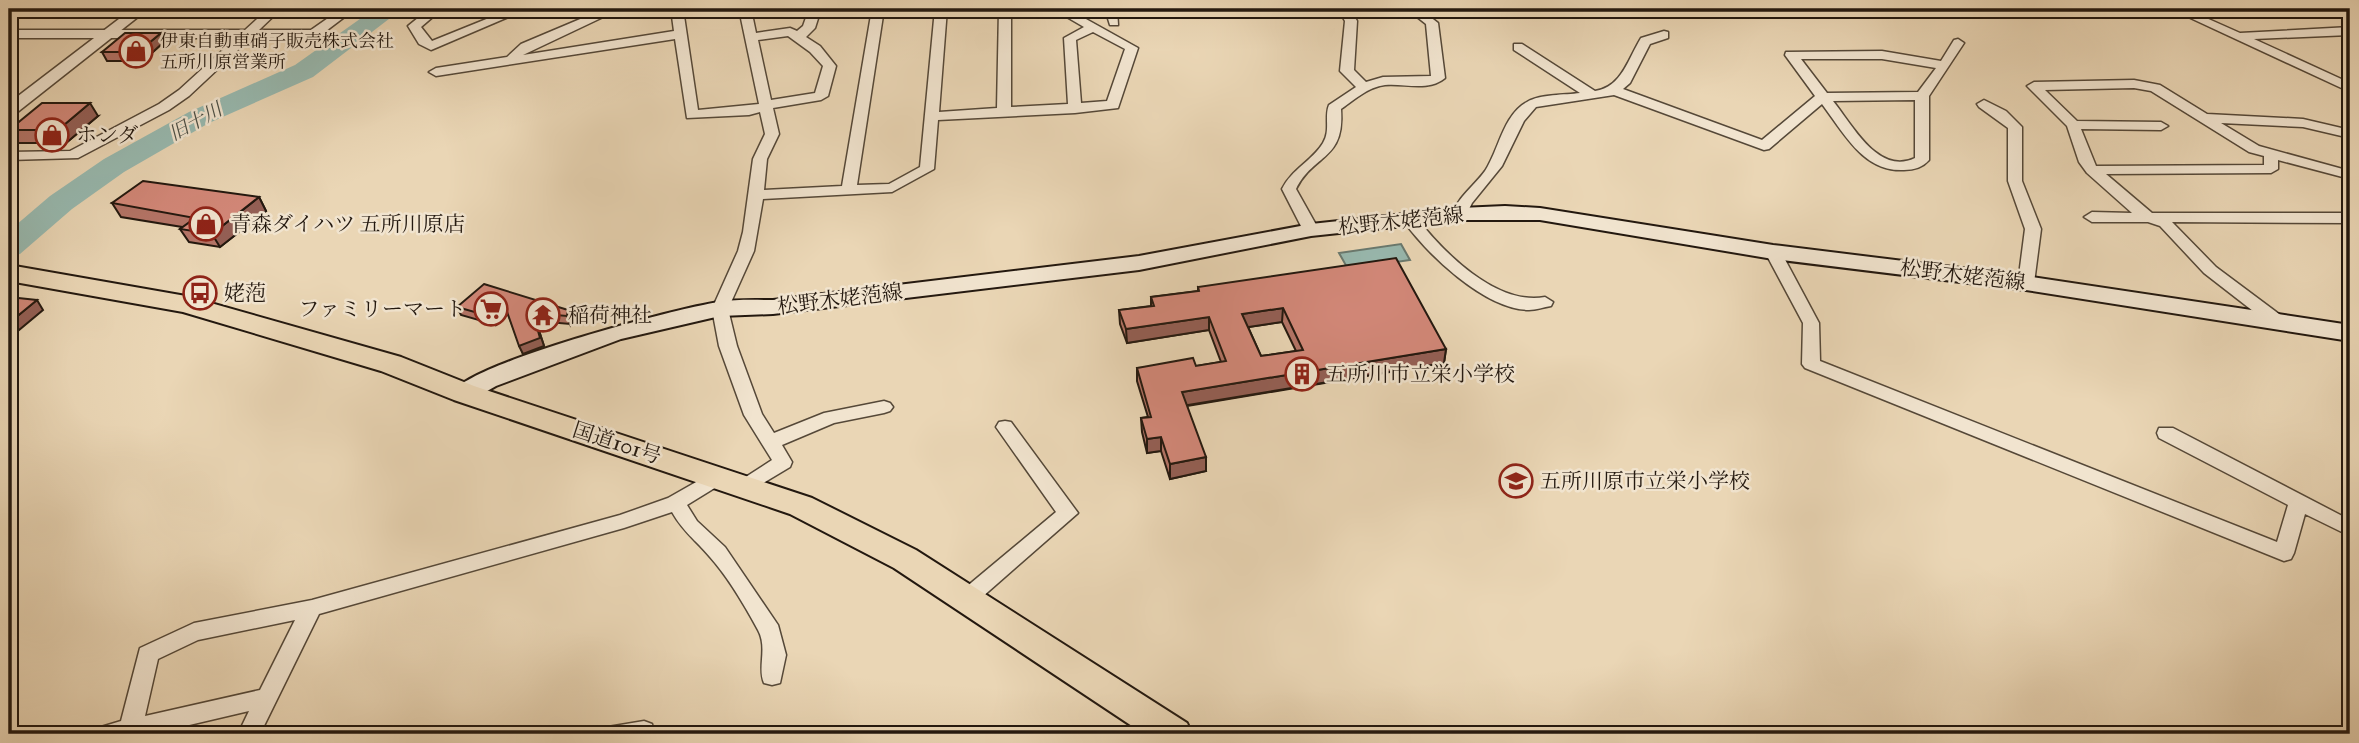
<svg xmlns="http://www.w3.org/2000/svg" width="2359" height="743" font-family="'IM FELL Great Primer','Noto Serif JP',serif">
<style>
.water{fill:#98b9af;stroke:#69796f;stroke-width:2}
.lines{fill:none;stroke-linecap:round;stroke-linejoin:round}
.river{fill:#98b9af;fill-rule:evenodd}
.minor-casing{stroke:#554838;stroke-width:3}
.tertiary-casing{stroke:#554838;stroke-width:3}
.secondary-casing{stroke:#23180f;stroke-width:4}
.trunk-casing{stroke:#23180f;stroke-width:4}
.minor{fill:#f1e4cf;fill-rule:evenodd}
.tertiary{fill:#f1e4cf;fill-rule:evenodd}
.secondary{fill:#f1e4cf;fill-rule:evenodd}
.trunk{fill:#ead6b5;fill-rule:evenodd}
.wall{fill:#b57568;stroke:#23180f;stroke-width:2;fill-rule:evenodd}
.shaded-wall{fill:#945f55;stroke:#23180f;stroke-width:2}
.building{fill:#d38879;stroke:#23180f;stroke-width:2;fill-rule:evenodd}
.labels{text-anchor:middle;stroke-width:5;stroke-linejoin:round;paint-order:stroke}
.far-poi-label{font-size:18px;fill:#23180f;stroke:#f1e4cf;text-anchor:start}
.far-water-label{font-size:19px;font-style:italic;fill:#4c5047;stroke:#f1e4cf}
.poi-label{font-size:21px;fill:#23180f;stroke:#f1e4cf;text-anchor:start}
.street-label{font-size:21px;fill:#23180f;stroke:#f1e4cf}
</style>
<rect width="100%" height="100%" fill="#ead6b5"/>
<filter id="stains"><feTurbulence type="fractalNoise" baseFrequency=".00286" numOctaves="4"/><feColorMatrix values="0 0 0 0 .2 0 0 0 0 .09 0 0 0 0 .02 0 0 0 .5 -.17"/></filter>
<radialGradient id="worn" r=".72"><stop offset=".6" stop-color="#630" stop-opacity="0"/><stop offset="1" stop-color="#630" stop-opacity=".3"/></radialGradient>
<path class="water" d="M1401,244l9,16 -62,9 -9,-16z"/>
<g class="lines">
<path class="river" d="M374,9h28l-89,68 -104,46 -85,49 -52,37 -52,45 -11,2v-25l41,-35 54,-37 85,-47 106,-47z"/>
<defs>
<g id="minor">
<path d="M9,9h8l-8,5z"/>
<path d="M268,9h13l-22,21h52l30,-21h14l-37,28 -67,1 -62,58 -20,14 -91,48 -69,2v-8l61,-1 89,-47 20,-14 57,-52h-227v-8h236z"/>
<path d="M429,9h13l-21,18 11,14 79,-32h16l-96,41 -12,-6 -11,-18z"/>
<path d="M604,9h16l-97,46 151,-24 -3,-22h12l15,101 61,-6 -20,-95h12l5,24 34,-5 7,3 6,-5 6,-17h12l-6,19 -9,9 14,9 16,20 -8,30 -7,4 -48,8 6,26 -12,25 -3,31 78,-4 30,-177h12l-27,176 32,-1 31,-17 15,-158h12l-8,103 58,-4 2,-99h12v98l57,-3 -4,-66 20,-11 -31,-18h15l70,39 -20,60 -43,5 -137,7 -4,49 -42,23 -129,7 -9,52 -26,58 9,37 25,68 12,19 50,-20 60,-12 6,2 3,4 -3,4 -6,2 -50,10 -52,22 10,17 -2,5 -45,27 -7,-2 -3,-5 3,-5 34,-22 -28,-45 -25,-69 -7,-37 26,-58 5,-19 10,-73 12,-25 -5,-22 -11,3 -62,3 -12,-79 -239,37 -7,-4 7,-4 71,-11 14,-13zM1093,32l32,17 -18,52 -26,2 -5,-63zM788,36l22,16 13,14 -8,27 -44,7 -13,-60z"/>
<path d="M1105,9h12l1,16h-8z"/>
<path d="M1338,9h12l7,12 -3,49 12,12 17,-5 48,-1 -5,-52 -19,-15h13l18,14 7,55c-17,14 -41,5 -60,7 -17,2 -31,15 -44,24 4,52 -27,44 -45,80l23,41 -8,5 -8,-5 -21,-41c10,-20 30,-28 41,-46 8,-13 1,-26 6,-38l27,-18 -16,-16 5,-50z"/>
<path d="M2171,9h15l54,24 110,-6v8l-96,4 96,44v9z"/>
<path d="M1664,31l4,1v6l-18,6 -20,39 -7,6 139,51 53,-44 -30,-41 1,-3 96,-1 59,10 13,-21 4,-1 6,4 -35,53v64c-6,7 -15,10 -25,10 -41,2 -60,-37 -82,-66l-53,45 -5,1 -150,-55 -78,12 -12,14 -22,45 -30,37 -7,14h-10l-3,-3c7,-18 22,-28 33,-43 14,-21 18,-56 42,-69 13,-8 38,-7 53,-9l-66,-43v-6h8l73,47c27,-4 33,-32 46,-53zM1801,59h81l54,9 -18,24 -91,1zM1915,100v58c-37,18 -63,-34 -82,-57z"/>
<path d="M2134,80l26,5 47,29 96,5 47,11v8l-47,-11 -82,-4 38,23 91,25v8l-72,-19v9l-7,4 -165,1 46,39h198v10l-178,-1 44,45 67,50 2,4 -2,4h-12l-67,-52 -44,-47 -12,-4h-56l-8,-5 8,-5 40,1 -45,-40 -8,-11 -12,-36 -40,-40 7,-4zM2134,88l17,3 98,61 15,4v9l-168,1 -15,-37 80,1 7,-4 -7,-4 -84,-1 -32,-31z"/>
<path d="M1984,100l22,11 16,16v54l19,48 -7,54 -8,5 -8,-5 7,-54 -17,-48v-53l-29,-21 -2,-3z"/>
<path d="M1410,214l5,2c28,36 81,90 130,81l8,5 -2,4c-7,1 -15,4 -22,4 -45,-1 -102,-56 -127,-91z"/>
<path d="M1773,247l8,5 38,71 1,38 457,181 11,-37 -129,-67 -2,-5 2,-5h14l177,92v16l-45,-22 -11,39 -3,6 -7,2 -479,-193 -3,-4 1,-41 -38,-71z"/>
<path d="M1005,421l6,1 67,91 -105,92 -7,2 -7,-2 -3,-6 3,-6 97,-81 -60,-85 3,-5z"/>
<path d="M719,469l7,2 3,5 -3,5 -39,24 10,16 28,26 53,78 8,30 -6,28 -8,2 -8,-2c-7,-15 4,-35 -6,-53 -13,-24 -30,-53 -48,-73 -15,-18 -26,-24 -38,-45l-48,16 -305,86 -59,120h-22l11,-23 -98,23h-53l3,-7 20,-6 19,-73 54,-25 118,-23 308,-85 48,-17zM295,620l-35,70 -115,26 13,-57 40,-19z"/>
<path d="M644,721l8,3 2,10h-49l3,-7z"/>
</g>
<path id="tertiary" d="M132,9h16l-133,105 -6,2v-13z"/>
<path id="secondary" d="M1505,206l35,2 233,37 253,31 324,49v16l-324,-51 -253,-31 -233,-39h-80l-149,16 -172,34 -366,44 -53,2 -99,23 -125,47 -23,13 -9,2 -9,-2 -3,-6c18,-30 225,-85 267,-91 18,-3 36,-2 54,-2l366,-44 172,-32 149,-16z"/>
<path id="trunk" d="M9,265l177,31 215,61 73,29 338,112 104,52 271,173 5,11h-48l-250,-166 -104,-54 -336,-114 -73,-29 -198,-59 -174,-31z"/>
</defs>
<use href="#minor" class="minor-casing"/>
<use href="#tertiary" class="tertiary-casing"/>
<use href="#secondary" class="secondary-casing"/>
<use href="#trunk" class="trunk-casing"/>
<use href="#minor" class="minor"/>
<use href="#tertiary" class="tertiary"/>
<use href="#secondary" class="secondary"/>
<use href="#trunk" class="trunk"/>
</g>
<g class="wall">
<path d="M165,41l-22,20h-36l-5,-9z"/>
<path d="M98,116l-32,27h-49l-8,-12v-1z"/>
<path d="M259,197l7,14 -46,36 -31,-5 -9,-13 2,-2 -61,-10 -9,-14z"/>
<path d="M1198,287l248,62 -2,14 -257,43 19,65 -36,8 -9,-28 -14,2 -5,-21 -1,-14 7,-1 -11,-36v-13l59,-2 25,-4 -12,-32 -82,13 -7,-19 -1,-14 32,-4v-9l47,-6zM1282,322l14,29 -35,5 -13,-29z"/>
<path d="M457,307l111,3 3,8 -1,6 -34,-3 8,25 -21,8 -15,-40 -12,11 -35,-10z"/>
</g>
<g class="shaded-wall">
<path d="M161,33l4,8 -22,20 -5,-9z"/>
<path d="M90,103l8,13 -32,27 -8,-13z"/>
<path d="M259,197l7,14 -46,36 -8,-13z"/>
<path d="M37,300l6,10 -30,25 -4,-5v-7z"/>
<path d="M505,306l3,8 -12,11 -4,-8z"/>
<path d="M1283,308l-1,14 -40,6v-14z"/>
<path d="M568,310l3,8 -1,6 -3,-8z"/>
<path d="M533,313l11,33 -21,8 -4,-8z"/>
<path d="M1209,317v13l-82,13 -1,-14z"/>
<path d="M1446,349l-2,14 -262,43v-14z"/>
<path d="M1161,437v14l-14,2v-14z"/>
<path d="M1206,457v14l-36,8v-15z"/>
</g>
<g class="building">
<path d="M125,33h36l-23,19h-36z"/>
<path d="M42,103h48l-32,27h-49z"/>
<path d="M143,181l116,16 -47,37 -32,-5 15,-11 -83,-15z"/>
<path d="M1396,258l50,91 -264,43 24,65 -36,7 -9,-27 -14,2 -6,-21 10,-1 -14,-49 56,-10 3,8 30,-5 -17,-44 -83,12 -7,-19 35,-4 -3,-9 48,-6 -1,-4zM1283,308l20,42 -42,6 -19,-42z"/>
<path d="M484,284l84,26 -1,6 -34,-3 7,25 -21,8 -14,-40 -13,11 -35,-10z"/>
<path d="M9,297l28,3 -28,23z"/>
</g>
<defs>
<symbol id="shop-ring" viewBox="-11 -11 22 22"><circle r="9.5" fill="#f1e4cf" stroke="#8f2418" stroke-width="1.5"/><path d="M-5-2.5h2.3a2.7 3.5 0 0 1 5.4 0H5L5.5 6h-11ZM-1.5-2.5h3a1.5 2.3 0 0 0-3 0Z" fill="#8f2418"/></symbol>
<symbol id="bus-ring" viewBox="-11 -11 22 22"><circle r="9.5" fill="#f1e4cf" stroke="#8f2418" stroke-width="1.5"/><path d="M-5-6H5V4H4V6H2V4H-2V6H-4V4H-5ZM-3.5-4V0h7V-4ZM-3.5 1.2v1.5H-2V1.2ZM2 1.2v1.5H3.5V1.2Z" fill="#8f2418"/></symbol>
<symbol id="supermarket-ring" viewBox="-11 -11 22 22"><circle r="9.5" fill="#f1e4cf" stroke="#8f2418" stroke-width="1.5"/><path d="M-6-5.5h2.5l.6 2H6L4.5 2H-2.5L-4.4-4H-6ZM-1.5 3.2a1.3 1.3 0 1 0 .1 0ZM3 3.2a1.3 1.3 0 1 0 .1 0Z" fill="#8f2418"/></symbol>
<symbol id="temple-ring" viewBox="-11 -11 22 22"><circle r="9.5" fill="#f1e4cf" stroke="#8f2418" stroke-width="1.5"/><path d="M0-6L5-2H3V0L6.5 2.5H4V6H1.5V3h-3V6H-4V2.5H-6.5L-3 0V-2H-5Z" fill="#8f2418"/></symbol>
<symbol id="building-ring" viewBox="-11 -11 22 22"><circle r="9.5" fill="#f1e4cf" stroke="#8f2418" stroke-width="1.5"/><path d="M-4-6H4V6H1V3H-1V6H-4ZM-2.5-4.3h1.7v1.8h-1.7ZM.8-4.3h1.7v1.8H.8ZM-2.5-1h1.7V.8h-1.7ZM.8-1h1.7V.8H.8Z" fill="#8f2418"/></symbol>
<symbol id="school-ring" viewBox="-11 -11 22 22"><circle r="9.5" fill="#f1e4cf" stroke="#8f2418" stroke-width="1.5"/><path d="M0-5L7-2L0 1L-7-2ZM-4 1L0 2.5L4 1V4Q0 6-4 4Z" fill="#8f2418"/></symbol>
</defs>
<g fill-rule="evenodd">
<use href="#shop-ring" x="117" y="32" width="38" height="38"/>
<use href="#shop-ring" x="33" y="116" width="38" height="38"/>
<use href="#shop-ring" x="187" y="205" width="38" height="38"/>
<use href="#bus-ring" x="181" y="274" width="38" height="38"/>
<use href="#supermarket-ring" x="472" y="290" width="38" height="38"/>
<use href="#temple-ring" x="524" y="296" width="38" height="38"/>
<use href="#building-ring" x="1283" y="355" width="38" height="38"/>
<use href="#school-ring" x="1497" y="462" width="38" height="38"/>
</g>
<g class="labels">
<g class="far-poi-label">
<text x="160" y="47">伊東自動車硝子販売株式会社<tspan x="160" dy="21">五所川原営業所</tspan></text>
</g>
<g class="far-water-label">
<text transform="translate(195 121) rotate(-29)" y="7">旧十川</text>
</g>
<g class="poi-label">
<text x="76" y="142">ホンダ</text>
<text x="230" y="231">青森ダイハツ 五所川原店</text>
<text x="224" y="300">姥萢</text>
<text x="466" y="316" text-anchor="end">ファミリーマート</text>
<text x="568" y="322">稲荷神社</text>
<text x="1326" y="381">五所川市立栄小学校</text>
<text x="1540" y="488">五所川原市立栄小学校</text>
</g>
<g class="street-label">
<text transform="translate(1401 221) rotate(-6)" y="7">松野木姥萢線</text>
<text transform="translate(1963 275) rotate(7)" y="7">松野木姥萢線</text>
<text transform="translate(840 299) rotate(-7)" y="7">松野木姥萢線</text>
<text transform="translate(617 443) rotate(18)" y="7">国道101号</text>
</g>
</g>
<rect width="2359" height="743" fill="none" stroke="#ead6b5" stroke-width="35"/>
<rect x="10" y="10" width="2338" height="722" fill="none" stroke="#23180f" stroke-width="3.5"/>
<rect x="18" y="18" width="2324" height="708" fill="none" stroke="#23180f" stroke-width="2"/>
<rect width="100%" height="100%" filter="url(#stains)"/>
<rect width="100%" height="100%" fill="url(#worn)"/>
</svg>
